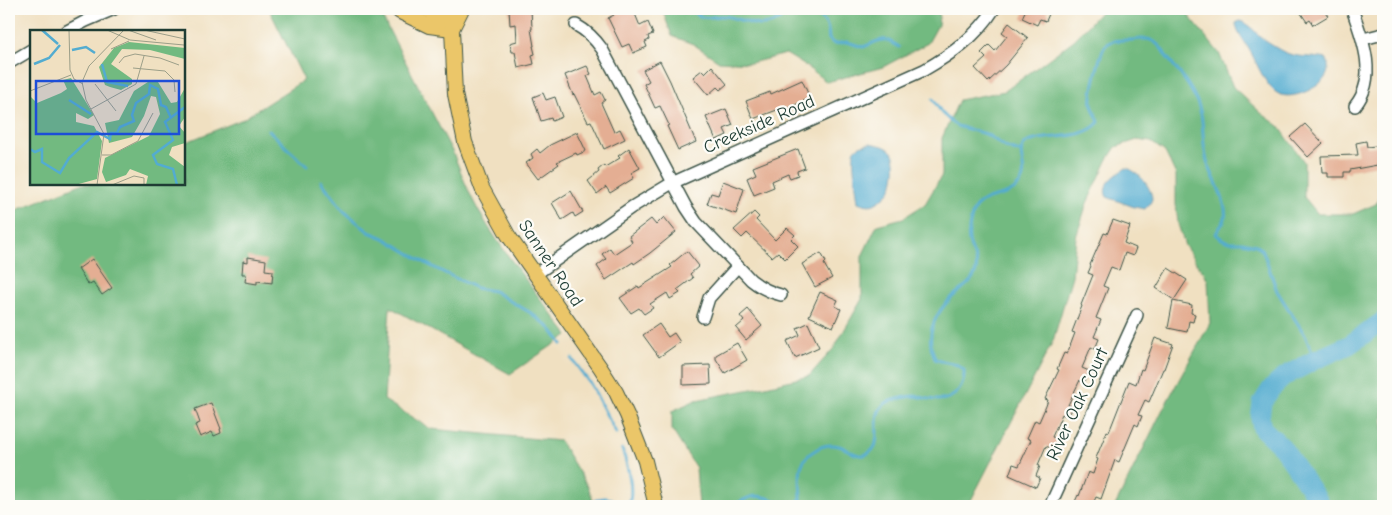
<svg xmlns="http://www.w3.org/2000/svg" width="1392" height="515" font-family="'Comic Neue',sans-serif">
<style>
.forest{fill:#72ba80;stroke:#487c5a}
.water{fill:#53acd0;stroke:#397482}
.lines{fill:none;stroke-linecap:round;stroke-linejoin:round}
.stream{stroke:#53acd0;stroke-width:3}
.river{stroke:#53acd0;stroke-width:19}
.building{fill:#e4ae93}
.minor-casing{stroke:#3e5549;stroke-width:14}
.major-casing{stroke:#3e5549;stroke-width:16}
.minor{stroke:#fff;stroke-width:11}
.major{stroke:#ebc669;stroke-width:14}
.labels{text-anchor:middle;stroke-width:4.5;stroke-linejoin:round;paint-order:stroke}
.street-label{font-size:18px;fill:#1f3d34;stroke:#fdfcf7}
.inset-river{fill:none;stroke:#53acd0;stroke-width:2.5}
.inset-road{fill:none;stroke:#9c9f89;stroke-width:1}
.view{fill:#1d4ed8;fill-opacity:0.15;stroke:#1d4ed8;stroke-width:2.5}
.inset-edge{fill:none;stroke:#1f3d34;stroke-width:2.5}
</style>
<rect width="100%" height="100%" fill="#fdfcf7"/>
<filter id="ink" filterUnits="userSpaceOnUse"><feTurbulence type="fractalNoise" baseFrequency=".02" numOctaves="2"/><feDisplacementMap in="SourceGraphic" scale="10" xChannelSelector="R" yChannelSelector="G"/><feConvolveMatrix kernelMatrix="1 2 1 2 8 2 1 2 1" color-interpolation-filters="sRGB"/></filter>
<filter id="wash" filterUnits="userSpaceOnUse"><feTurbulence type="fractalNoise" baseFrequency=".0096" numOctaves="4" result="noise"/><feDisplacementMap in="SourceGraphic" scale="20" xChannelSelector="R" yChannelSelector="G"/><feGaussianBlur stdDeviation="1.12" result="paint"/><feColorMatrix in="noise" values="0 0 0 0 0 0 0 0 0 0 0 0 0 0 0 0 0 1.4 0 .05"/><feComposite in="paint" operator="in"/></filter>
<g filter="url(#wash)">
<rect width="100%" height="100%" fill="#f0e0c1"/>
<g class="forest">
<path d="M269,9h109l75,144c8,19 15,39 25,57 26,44 59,84 90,125l-58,39 -120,-67 -6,93 47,29 129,12 28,46 7,19h-586v-293l72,-29h103v-41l59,-24 61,-39z"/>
<path d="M662,9h278l-2,16 -10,18 -45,24 -56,15 -23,-17 -18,-11 -35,9 -32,-2 -26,-17 -21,-8z"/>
<path d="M1103,9h79l3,2 34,42 14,34 28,26 18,13 25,36v35l14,17h35l23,-10 7,-12v314h-268l48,-97 47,-86 -2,-43 -23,-34 -7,-22 -2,-20v-29l-11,-23 -14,-10 -14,-2 -21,7 -8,12 -21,44 -11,34 -4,39 -19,65 -85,165h-269l-3,-38 -24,-38v-19l24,-11 61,-12 52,-12 25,-28 28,-49v-43l15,-31 26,-7 22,-14 17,-29v-37l17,-38 46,-9 69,-51z"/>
</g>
<g class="water">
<path d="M1240,21c7,1 20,16 27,21 5,3 11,7 17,10 13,6 29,4 43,7 1,5 2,10 0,15 -5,14 -37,28 -50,19 -12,-7 -20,-30 -27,-42 -5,-9 -14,-18 -14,-28z"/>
<path d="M870,143c7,2 16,2 22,9 6,8 3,31 -2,39 -3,4 -11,11 -16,13 -5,2 -11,0 -16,-2 -1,-9 -7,-46 -3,-52 3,-5 10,-5 15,-7z"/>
<path d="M1126,168c11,2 26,19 26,31 -1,4 -4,7 -7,10l-11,-2 -27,-10c-7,-12 10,-23 19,-29z"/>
</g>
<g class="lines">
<g class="stream">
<path d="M691,9c3,2 6,6 9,7 8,4 15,-1 23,0 17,1 33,14 50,7 7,-2 12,-11 19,-14 10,-2 30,6 34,15 3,5 2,10 3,15l5,5 13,-2 16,5c18,-6 18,-13 36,0"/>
<path d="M933,99l8,13 9,9 7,5 29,8 21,14 13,4"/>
<path d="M269,130l19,19 19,17"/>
<path d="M321,181l23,30 25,21 15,6 45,27 16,8 31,15 18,3 16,10 21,12 19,15 12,16"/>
<path d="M572,359l19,26 25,48"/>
<path d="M622,449c6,18 12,39 7,57"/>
<path d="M593,506l3,-6c11,-4 16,-2 25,6"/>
<path d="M733,506c5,-3 11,-7 18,-9 14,-4 28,8 43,8l7,-6c0,-22 -7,-37 16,-50 7,-4 14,-5 22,-3 8,2 16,11 25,9 25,-7 2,-39 22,-52 4,-3 24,-7 29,-7 8,1 15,4 23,4 17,0 27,-13 26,-30 -11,-10 -16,-6 -29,-11 -1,-5 -4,-10 -4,-14 -3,-21 11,-40 26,-52 7,-6 14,-10 18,-19 5,-16 -4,-20 -6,-33 -1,-7 0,-15 2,-22 1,-3 2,-8 4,-11 11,-14 32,-9 43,-22 15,-16 -7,-34 10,-44 3,-1 7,-2 11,-3 20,-4 45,0 60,-17 -2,-6 -6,-12 -7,-18 -2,-8 8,-53 14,-59 6,-6 17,-5 25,-5 9,-1 19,-3 26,4 4,3 7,8 9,12 14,17 30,36 35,58 3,17 1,33 7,50 5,14 20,39 17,54 -1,6 -7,10 -9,16l6,5 7,3h13l14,3 7,6 14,40 28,44 10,25"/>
</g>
<path class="river" d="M1322,506l-40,-59 -20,-19 -2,-10 2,-15 9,-14 14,-13 30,-16 34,-15 34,-24"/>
</g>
<g id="blocks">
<g class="building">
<path d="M509,9h22l1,20h-1l3,17h-1l2,8 -3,1 2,9 -16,4 -3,-16h-3l-2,-9 7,-2 -1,-17 -6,1z"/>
<path d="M611,9h22l7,17 8,-4 5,12 -5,2 1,4 -4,2 2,5 -14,6 -4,-9 -7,3 -14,-29 6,-3z"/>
<path d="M1026,9h22l-1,3 2,2 -3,7 -6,-2 -3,6 -15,-7z"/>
<path d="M1298,9h25l5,7 -15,9 -3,-5 -3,2z"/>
<path d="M1009,23l19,15 -22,27 -18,17 -13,-14 11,-10 -5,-5 8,-8 6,6 12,-15 -5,-4z"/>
<path d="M660,61l10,20 26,61 -18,8 -11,-24 2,-1 -9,-19 -5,2 -11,-24 5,-3 -6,-11z"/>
<path d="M587,66l4,8 -4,2 8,19 6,-3 4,8 -4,3 13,29 6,-3 5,10 -21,10 -13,-28 -3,1 -14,-28 -1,1 -8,-20z"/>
<path d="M712,66l15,18 -7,6 -3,-3 -9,8 -15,-18 9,-7 3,3z"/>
<path d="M802,80l8,18 -24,11 -1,-2 -32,12 -7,-18 24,-9 1,2z"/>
<path d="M543,93l3,7 9,-3 7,20 -10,4 -1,-3 -10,3 -8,-24z"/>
<path d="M726,109l7,16 -9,4 3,6 -11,5 -10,-23z"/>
<path d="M1305,124l18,19 -15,14 -18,-20z"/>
<path d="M577,132l9,19 -9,4 -1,-2 -19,9 2,2 -21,15 -12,-16 7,-5 -2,-4 6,-5 3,4 10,-8z"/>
<path d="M1366,141l1,6 16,-2v19l-33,6v2h-6v5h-16v-4h-6l-1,-17 37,-1 -2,-12z"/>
<path d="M629,148l11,20 -9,5 3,5 -24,15 -4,-6 -9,7 -9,-13 11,-9 -1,-2 6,-5 1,2 15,-9 -2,-2z"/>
<path d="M798,149l7,19 -8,3 1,4 -8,3 -2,-4 -16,7 2,6 -20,8 -7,-17 9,-4 -3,-7z"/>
<path d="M723,181l21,8 -8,25 -29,-10 4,-11 7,2z"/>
<path d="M571,191l12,21 -8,5 -2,-4 -11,7 -10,-17z"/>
<path d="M754,212l5,5 -3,3 19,20 12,-12 8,7 -4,4 7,7 -13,13 -7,-7 -6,5 -25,-24 -5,5 -8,-8z"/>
<path d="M664,217l12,15 -26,21 -16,11 -1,-2 -27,18 -9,-14 9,-7 -4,-5 8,-6 4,6 18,-12 -3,-6 22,-17 5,6z"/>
<path d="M1113,220l17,6 -6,17 12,5 -3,8 -8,-3 -6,17 -8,-3 -8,19 5,2 -12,30 5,2 -7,17 5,2 -4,10 -4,-2 -9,21 7,3 -4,10 -5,-1 -12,25 5,2 -5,10 -6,-3 -10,23 6,2 -4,11 -8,-4 -8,19 2,1 -4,10 4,2 -4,9 -27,-12 4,-11 6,2 12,-26 -4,-2 8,-18 4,2 7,-16 2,-6 -3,-1 14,-29 -2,-1 7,-16 3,1 8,-21 -3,-1 10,-26 -1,-1 12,-30 -5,-2 3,-7 -1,-1 14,-32 3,1z"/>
<path d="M687,251l12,15 -9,8 3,4 -16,12 3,3 -10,6 -3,-6 -17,11 3,4 -9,6 -5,-6 -8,5 -11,-15 18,-12 1,2 33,-21 -2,-2z"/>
<path d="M821,253l5,9 -2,2 8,14 -17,9 -13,-23z"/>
<path d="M248,257l18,3 -1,10 8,1 -1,12 -15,-2v3l-12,-2 1,-8h-4l1,-13 5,1z"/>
<path d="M92,259l20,29 -10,7 -9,-13 -5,3 -10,-16z"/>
<path d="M1168,268l19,12 -13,20 -18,-12z"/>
<path d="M820,292l18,8 -3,6 6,3 -8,18 -24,-11z"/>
<path d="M1173,301l19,4 -1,8 4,1 -2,8 -4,-1 -2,11 -19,-4z"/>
<path d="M748,309l14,17 -16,14 -10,-12 8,-7 -4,-5z"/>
<path d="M808,323l11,24 -24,11 -8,-17 13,-6 -3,-7z"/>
<path d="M659,324l9,13 6,-4 6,9 -21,15 -16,-22z"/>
<path d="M1155,338l18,6 -9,25h-1l-14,33 -4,-2 -7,15 4,1 -4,10 -3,-2 -16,38 -4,-2 -14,39 -5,-2 -4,9h-19l5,-11 1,1 9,-24 5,2 5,-15 -2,-1 11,-27 2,1 20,-51 7,3 5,-15 2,1z"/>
<path d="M737,343l10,17 -22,13 -9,-14v-4z"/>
<path d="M710,365l1,19 -28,1v-19z"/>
<path d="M211,403l10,26h-1l1,4 -7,3 -2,-4 -12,5 -5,-12 5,-2 -5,-14z"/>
</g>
</g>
</g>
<g filter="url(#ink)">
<use href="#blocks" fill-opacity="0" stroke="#3e5549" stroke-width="1"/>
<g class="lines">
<defs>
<g id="minor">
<path d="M1352,9c11,30 26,69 3,97"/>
<path d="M576,25c11,6 19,14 26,24l84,158 10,15 55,58c10,8 18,12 30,15"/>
<path d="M67,31l19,-10 28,-12"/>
<path d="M1363,39l20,-5"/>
<path d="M9,63l22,-13"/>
<path d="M536,274l96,-67 40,-24 252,-113c28,-16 53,-34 70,-61"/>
<path d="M703,317l6,-19 28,-31"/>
<path d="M1050,506l87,-191"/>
</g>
<g id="major">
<path d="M397,9l3,3 29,14 23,3"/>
<path d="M425,9l6,3 20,17"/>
<path d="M448,9l4,20 3,65 10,48 17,46 26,47 92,132 16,25 11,23 18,46 11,45"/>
<path d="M452,29l10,-20"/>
</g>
</defs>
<use href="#minor" class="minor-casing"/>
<use href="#major" class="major-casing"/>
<use href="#minor" class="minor"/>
<use href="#major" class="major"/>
</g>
</g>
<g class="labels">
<g class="street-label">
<text transform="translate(759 124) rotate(-24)" y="6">Creekside Road</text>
<text transform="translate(551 263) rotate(56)" y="6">Sanner Road</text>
<text transform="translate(1077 404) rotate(-65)" y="6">River Oak Court</text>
</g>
</g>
<g transform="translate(30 30)">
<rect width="155" height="155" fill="#f0e0c1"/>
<path d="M99,12l56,6v11l-35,-9 -28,-1 -11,15 21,15v5l-11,6 -11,-3 -5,-2 -6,-18 15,-19zM41,48l23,37 -6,4 -12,-6v9l18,4 8,15 -5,38 -22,6h-45v-89l7,7 24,-10 6,-4 -4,-9zM121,50l7,2 13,21 6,-1 8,-14v29l-6,9 6,7v10l-13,4 -3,8 16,12v18h-39l2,-9 -18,-7 -4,6 -20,7 -4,-10 3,-14 44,-22 11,-22 -4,-17 -5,-1 -7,20 -12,21 -23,6 -4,-20 14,-3 15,-29z" fill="#72ba80"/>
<path class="inset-river" d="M12,0l16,14M42,20l14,-3 9,6M4,34l15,-6 11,-13M72,34l5,18 21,4M39,70l22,14M0,119l5,3 7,-3v13l18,11 9,-15 28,-26 13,7 1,-6h6l3,-6 14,-6 -2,-6 4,-12 13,-9 1,-9 8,4 3,16 5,2 5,11M147,155l-4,-16 -16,-5 -4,-9 20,-15 -8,-18 20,-15"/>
<path class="inset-road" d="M39,0l1,40 4,9 9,5M77,0l23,10 54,5M98,0l28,10M114,0l41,9M81,19l18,-8M89,33l5,-6 11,-3 25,4 19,7M103,38l32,3 9,9 1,12M65,54l21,27M0,61l41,-16M61,79l45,-25 8,-28M72,125h9l27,-14 15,-28M67,155l7,-51 -18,-34 -4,-18 7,-16 35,-36M82,155l22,-9 10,2v7"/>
<path class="view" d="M6,51h143v53h-143z"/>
<rect width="155" height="155" class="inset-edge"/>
</g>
<rect width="1392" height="515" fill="none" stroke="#fdfcf7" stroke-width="30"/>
</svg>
